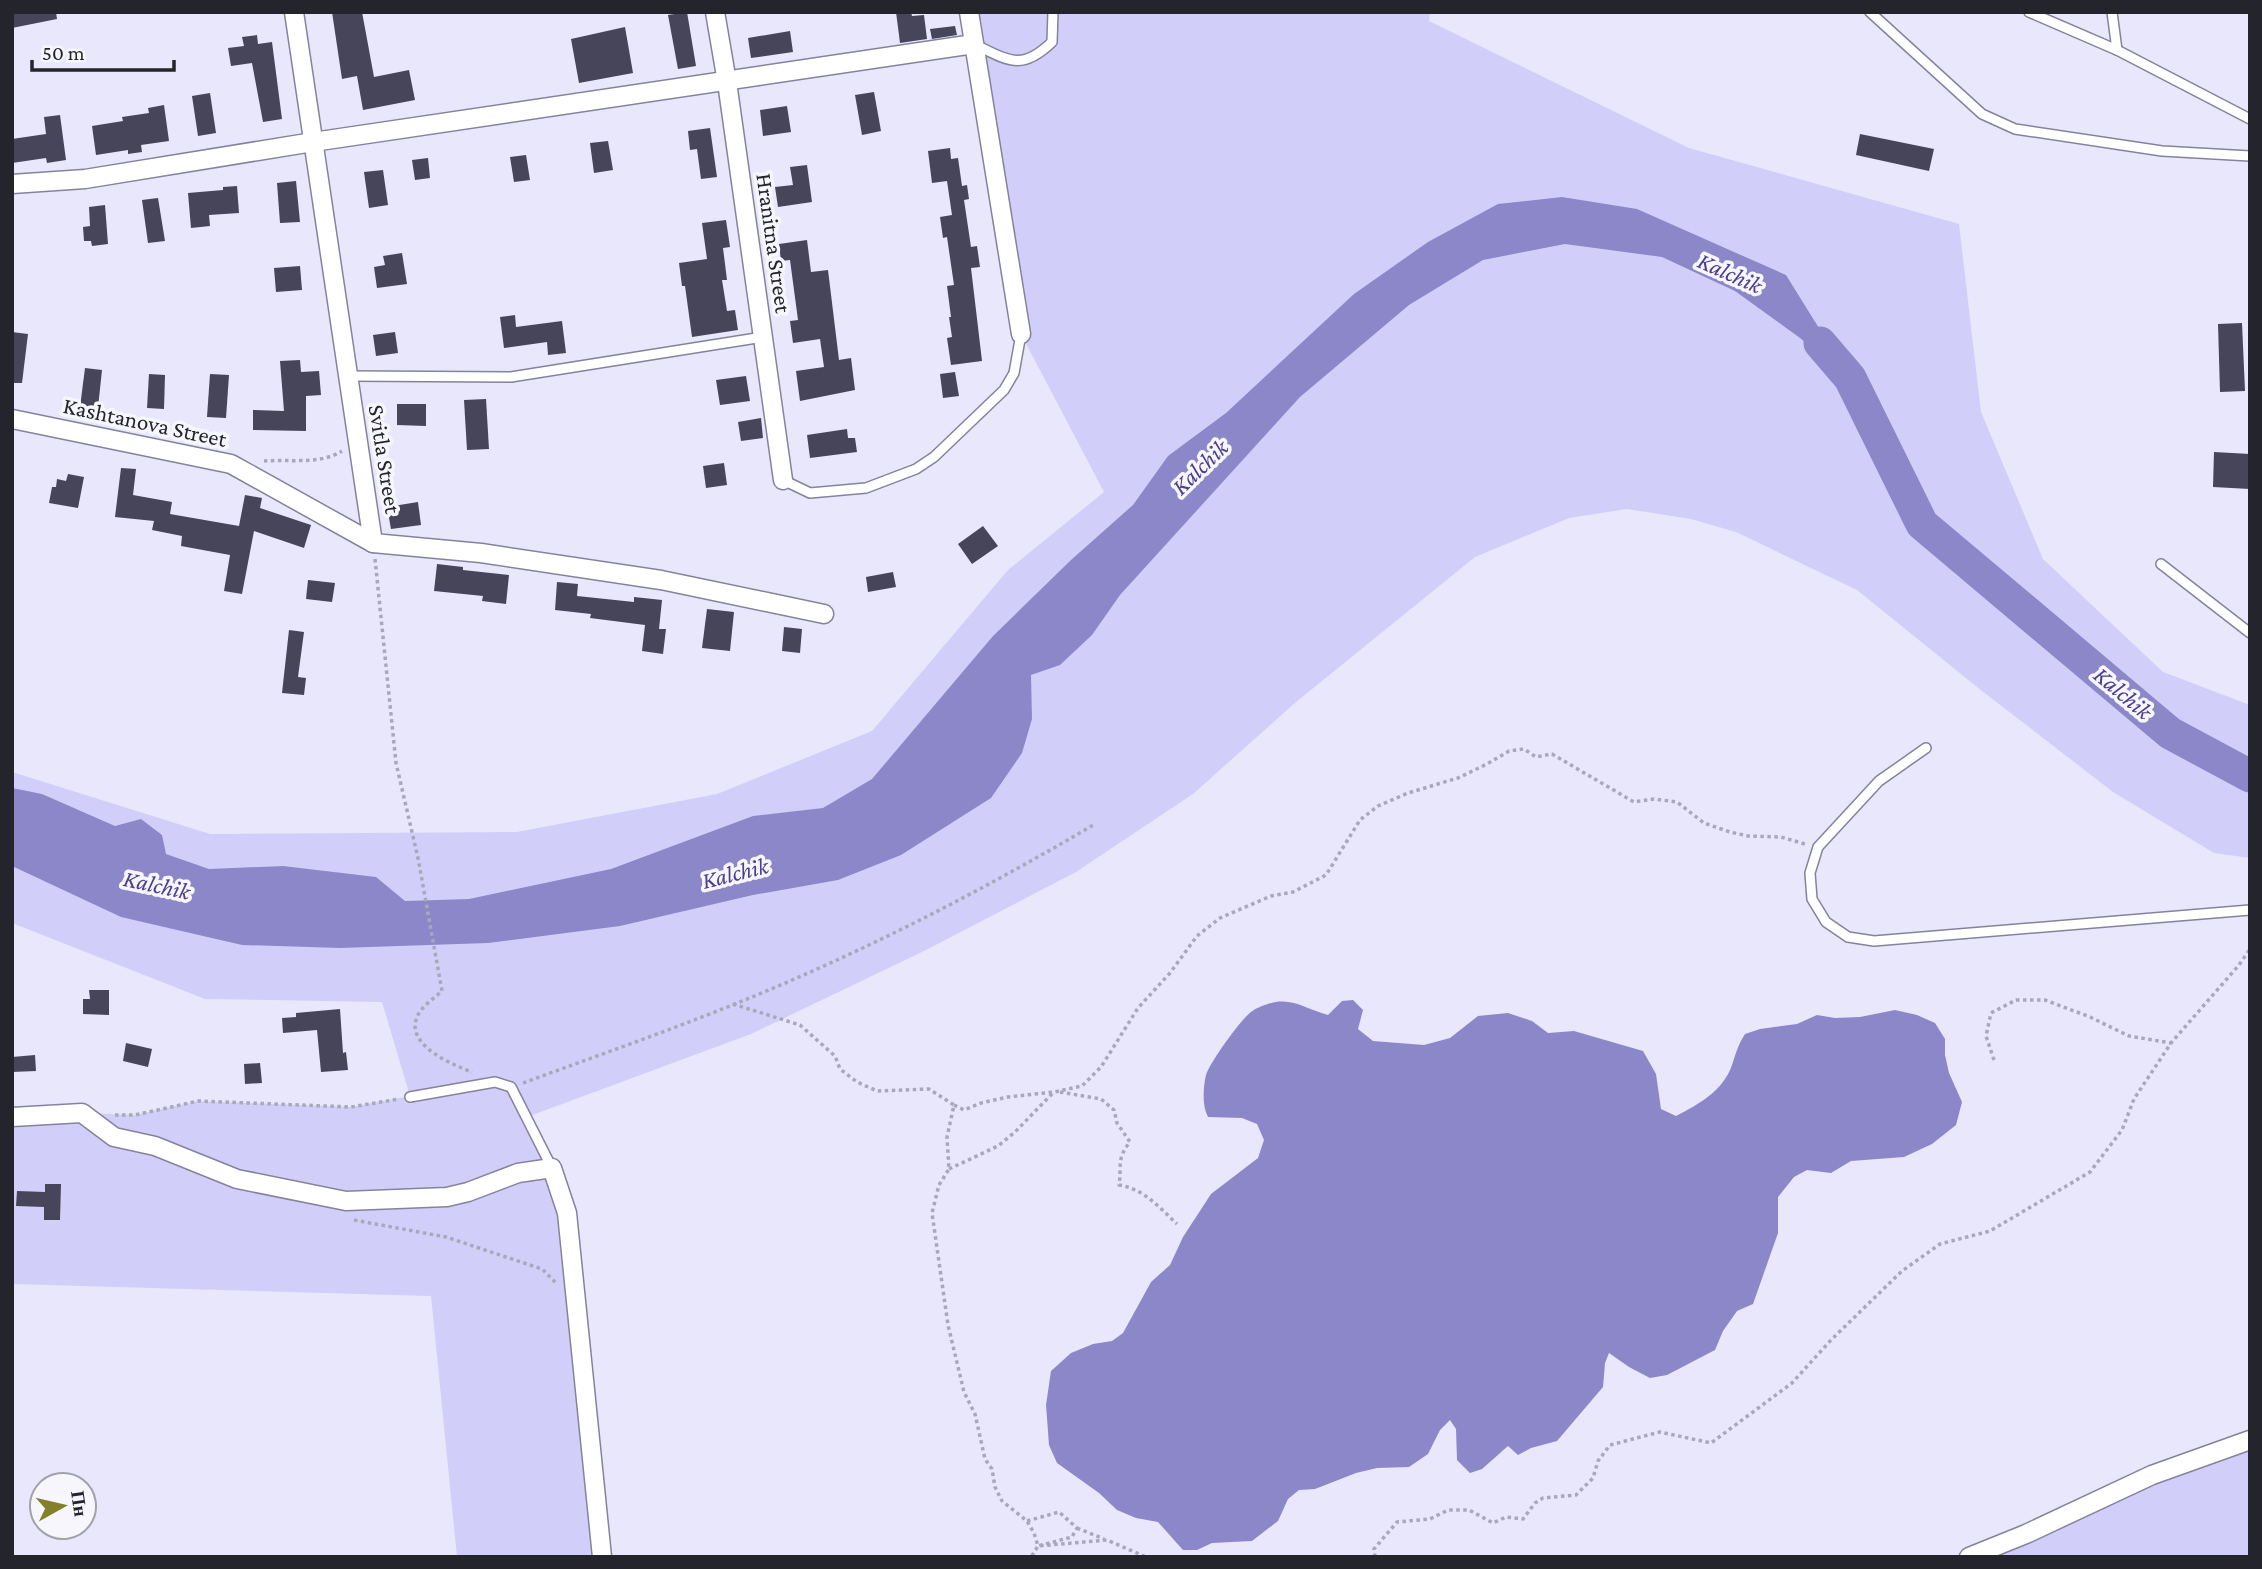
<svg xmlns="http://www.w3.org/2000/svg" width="2262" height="1569" font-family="'Crimson Pro',serif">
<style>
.green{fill:#d1cffa}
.water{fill:#8c87c9}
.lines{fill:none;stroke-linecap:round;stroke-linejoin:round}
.river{stroke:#8c87c9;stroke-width:33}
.building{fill:#46455a}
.service-casing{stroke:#84839b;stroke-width:12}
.minor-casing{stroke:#84839b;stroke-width:21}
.path{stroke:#a9a8b9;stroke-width:3.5;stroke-dasharray:3.5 3.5;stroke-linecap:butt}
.service{stroke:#fff;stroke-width:9}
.minor{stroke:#fff;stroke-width:18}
.labels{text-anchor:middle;stroke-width:7;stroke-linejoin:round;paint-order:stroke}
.street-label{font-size:23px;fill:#24242d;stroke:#f6f6fc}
.water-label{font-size:24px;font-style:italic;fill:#4b3e8e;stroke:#f6f6fc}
</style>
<rect width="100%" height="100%" fill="#e8e7fc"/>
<g class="green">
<path d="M969,12h461l-1,9 260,127 270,76 22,188 62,147 120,113 87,33v153l-36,-5 -101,-61 -131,-101 -125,-101 -121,-58 -45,-13 -64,-10 -58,9 -94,39 -179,145 -103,92 -117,78 -150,78 -175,84 -224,83 40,96 35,344h-145l-26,-261 -419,-12v-167l70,-4 53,2 63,-14 153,6 59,-11 -28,-94 -177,-3 -193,-76v-151l198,62 307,-2 200,-38 155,-63 136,-161 96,-78 -83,-158z"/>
<path d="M2250,1440v117h-281z"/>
</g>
<g class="water">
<path d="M1562,197l75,12 149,66 64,103 -50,-40 -65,-47 -73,-34 -97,-13 -82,16 -74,45 -109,92 -180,198 -28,40 -32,30 -29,10 1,44 -10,34 -31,45 -90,57 -63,25 -85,15 -133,31 -132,17 -148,5 -98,-3 -121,-28 -109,-51v-78l30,6 73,32 26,-7 21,16 4,19 43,15 74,-3 93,11 29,24 64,-2 142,-30 142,-53 70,-8 49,-29 121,-143 78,-76 62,-55 35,-49 58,-43 128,-119 74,-52 70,-38z"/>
<path d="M1353,1000l10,10 -5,19 15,12 51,4 26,-7 28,-22 30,-3 24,8 16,12 26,-2 69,20 13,23 5,35 15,7c23,-12 47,-25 56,-51 4,-12 6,-20 13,-31l15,-5 37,-5 20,-9 18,3 25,-1 35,-7 22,5 18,8 10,16v16l4,18 13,29 -6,23 -24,19 -28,13 -53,4 -20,12 -24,-3 -13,7 -16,20v36l-25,71 -16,7 -14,20 -8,19 -48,25 -17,3 -21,-11 -20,-14 -4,10 -2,24 -46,54 -26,7 -13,7 -10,-9 -26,23 -12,4 -13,-13 -1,-31 -6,-9 -10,10 -12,24 -19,13 -32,1 -21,5 -41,16 -16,1 -11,9 -10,22 -26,20 -40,2 -15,7h-14l-25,-28 -22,-4 -19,-8 -18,-17 -42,-30 -8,-18 -3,-40 5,-34 20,-18 22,-9 19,-3 11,-8 28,-51 19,-17 13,-28 28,-43 47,-36 6,-18 -7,-16 -15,-6 -34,-1c-6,-11 -5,-29 -2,-42 3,-11 35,-56 45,-63 5,-4 18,-9 25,-10 19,-3 35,9 52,13l14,-14z"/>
</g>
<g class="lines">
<path class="river" d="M1820,343l30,35 72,146 248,209 80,43"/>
</g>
<g class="building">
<path d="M20,12h36l1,7 -45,9v-14z"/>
<path d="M332,12h30l12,65 35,-7 6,30 -52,10 -6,-34 -15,3z"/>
<path d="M687,12l9,54 -18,3 -10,-54z"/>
<path d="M896,12h15l1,4 12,-1 3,24 -27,4z"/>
<path d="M955,26l2,9 -25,4 -2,-10z"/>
<path d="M625,27l8,46 -54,10 -8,-44z"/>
<path d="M790,31l3,21 -42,6 -3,-20z"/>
<path d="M257,35l1,9 14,-2 10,77 -19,3 -11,-59 -21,3 -3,-18 16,-2 -2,-9z"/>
<path d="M874,92l7,39 -19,4 -7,-40z"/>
<path d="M210,93l6,40 -18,3 -6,-40z"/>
<path d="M164,105l5,36 -28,4 1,7 -14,2v-4l-32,5 -4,-29 31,-5 -1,-4 27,-4 -1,-5z"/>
<path d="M787,106l4,26 -28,4 -3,-26z"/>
<path d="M60,115l6,45 -19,3 -1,-5 -34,5v-24l34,-5 -2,-17z"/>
<path d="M710,128l7,49 -16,2 -4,-30 -7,1 -2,-19z"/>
<path d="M1860,134l74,15 -5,22 -73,-16z"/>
<path d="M608,141l5,29 -19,3 -4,-30z"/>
<path d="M950,148l1,11 7,-1 4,28 5,-1 2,14 -5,1 7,47 6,-1 3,21 -9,1 11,93 -31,4 -4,-27 5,-1 -3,-20h2l-4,-31 7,-1 -7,-48 -4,1 -3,-21 12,-2 -5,-34 -15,2 -4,-32z"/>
<path d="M526,155l4,25 -16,2 -4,-25z"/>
<path d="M428,158l2,20 -15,2 -3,-20z"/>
<path d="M807,165l5,37 -34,5 -3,-20 18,-2 -3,-18z"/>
<path d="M383,170l5,35 -19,3 -5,-36z"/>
<path d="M296,181l4,41 -20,1 -3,-40z"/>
<path d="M237,186l2,27 -30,2 1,11 -19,2 -3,-35 35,-3v-3z"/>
<path d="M158,198l7,43 -17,2 -6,-43z"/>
<path d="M105,205l3,39 -16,2 -1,-5h-7l-1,-14 7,-1 -1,-19z"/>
<path d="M726,220l4,27 -7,1 4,32h-5l5,31 8,-1 3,20 -46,7 -7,-51h-3l-3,-23 28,-4 -5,-36z"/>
<path d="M807,240l4,32 17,-2 11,90 12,-2 4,32 -55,11 -4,-30 28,-4 -4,-28 -27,4 -3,-22 8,-1 -8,-60 -9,1 -2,-17z"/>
<path d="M402,253l5,31 -30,4 -3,-21 11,-2 -2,-9z"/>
<path d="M300,266l2,24 -26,2 -2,-24z"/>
<path d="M515,315l1,12 46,-6 4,32 -18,2 -1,-13 -43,6 -4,-31z"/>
<path d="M2242,323l3,68 -25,1 -2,-68z"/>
<path d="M12,332l16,2 -6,49h-10z"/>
<path d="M395,332l3,21 -22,3 -3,-21z"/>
<path d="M300,360l1,12 18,-1 2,24 -15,1v35l-53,-1v-20l31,1 -4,-50z"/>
<path d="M85,368l17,2 -5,47 -18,-2z"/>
<path d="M955,372l4,24 -16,2 -3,-24z"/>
<path d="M149,374l16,1 -1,34 -17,-1z"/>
<path d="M210,374l19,1 -3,43 -19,-1z"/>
<path d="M746,376l4,25 -30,4 -4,-25z"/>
<path d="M486,399l3,50 -22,1 -3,-50z"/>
<path d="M397,404h29v22l-29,-1z"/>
<path d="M761,418l2,20 -22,3 -3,-19z"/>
<path d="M847,429l1,9h7l2,14 -47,6 -3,-23z"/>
<path d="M2214,452l36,2v35l-37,-2z"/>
<path d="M724,463l3,22 -21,3 -3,-22z"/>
<path d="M121,468l15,1 -3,26 39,7 -2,12 69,12 6,-31 17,3 -2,10 51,17 -7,23 -50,-17 -12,63 -18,-3 6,-36 -49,-9 1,-10 -30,-6 2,-9 -39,-4z"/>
<path d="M68,474l16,3 -6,31 -29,-5 3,-16h4l1,-8 9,2z"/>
<path d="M418,502l3,23 -30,4 -4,-22z"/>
<path d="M983,526l15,20 -26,18 -14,-20z"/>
<path d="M437,564l26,3v3l46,5 -3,29 -24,-3 1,-5 -49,-5z"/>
<path d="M893,572l3,15 -28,5 -2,-15z"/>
<path d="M308,580l27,3 -3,19 -26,-3z"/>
<path d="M557,582l21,2 -1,12 57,6v-5l28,3 -3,29h7l-3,25 -21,-3 3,-26 -55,-7 1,-4 -36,-4z"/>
<path d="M707,609l27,3 -4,39 -28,-3z"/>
<path d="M784,627l18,2 -2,24 -18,-2z"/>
<path d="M289,630l15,2 -6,45 8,1 -2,17 -22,-2z"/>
<path d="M89,990h20v25l-26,-1v-15h7z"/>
<path d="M340,1009l3,44 3,-1 2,18 -27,2 -4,-42 -34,3 -1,-15 14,-1v-4z"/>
<path d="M126,1043l26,6 -4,18 -25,-6z"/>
<path d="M35,1055l1,16 -24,1v-15z"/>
<path d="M260,1063l2,20 -17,1 -1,-20z"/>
<path d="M45,1184h16l-1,36h-16v-13l-28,-1 1,-15 28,1z"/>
</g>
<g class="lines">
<defs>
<g id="service">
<path d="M1870,12l112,102 33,15 147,22 88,5"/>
<path d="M2029,12l88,38 133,69"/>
<path d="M2112,12l5,38"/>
<path d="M976,45c33,16 46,26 76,-3l1,-30"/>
<path d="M348,376l163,1 252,-40"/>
<path d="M783,480l27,13 56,-5 50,-19 18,-12 70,-67 10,-17 7,-39"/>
<path d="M2161,564l89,69"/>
<path d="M1926,748l-47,33 -61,66 -8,26 2,26 14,23 22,15 26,4 376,-31"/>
<path d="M410,1097l85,-15 16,5 41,81"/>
</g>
<g id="minor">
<path d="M294,12l79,531"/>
<path d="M715,12l12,70 56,398"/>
<path d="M969,12l52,322"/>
<path d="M12,184l73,-5 228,-37 661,-98"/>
<path d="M12,419l219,45 142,79 108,10 180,27 163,34"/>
<path d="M12,1117l70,-4 32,24 41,9 82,33 109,22 101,-4 21,-5 50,-19 34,-5 15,45 35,344"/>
<path d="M1969,1557l57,-23 126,-59 98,-35"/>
</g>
</defs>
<use href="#service" class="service-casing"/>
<use href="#minor" class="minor-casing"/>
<g class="path">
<path d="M264,461c25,-2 56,4 78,-10"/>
<path d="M375,559l21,204 22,95 24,133c-9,8 -23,17 -26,29 -8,26 37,45 56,52"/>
<path d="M733,1004l67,21 35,31 5,13 17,13 20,9 52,-2 25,16 -7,32 2,32 -10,16 -7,28 16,112 16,67 11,22 10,45 7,10 3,18 7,14 25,20 7,12 4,13 -7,11"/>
<path d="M1994,1060l-8,-24 5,-23 25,-13h29l45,17 39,19 42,7"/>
<path d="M523,1083c76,-28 154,-55 229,-86 119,-49 233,-108 343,-173"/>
<path d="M1060,1092l41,7 13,11 3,13 13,19c-14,17 -8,24 -11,43 25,4 40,22 58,39"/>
<path d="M954,1105l10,5 17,-7 27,-6 46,-5 28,-6 19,-19 37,-59 32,-35 27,-37 23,-18 51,-22 22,-4 33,-17 34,-55 18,-14 30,-13 50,-15 29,-14 22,-13 15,-2 12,8 16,-3 82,48 20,-3 23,3 27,21 26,9 18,4 33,1 24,7"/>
<path d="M115,1115h20l63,-14 153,6 48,-8"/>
<path d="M949,1169l49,-23 17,-14 38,-39"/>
<path d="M354,1220l92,17 96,32 15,15"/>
<path d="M1027,1521l32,-9 18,16 -5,9 -34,9 69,-6 39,17"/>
<path d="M1077,1528l27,11"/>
<path d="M1375,1557l-1,-8 23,-27 33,-3 18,-9h21l24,13 13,-6 17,2 12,-16 8,-5 33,-3 17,-17 5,-17 12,-16 50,-13 51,11 81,-60 39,-43 71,-69 38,-27 50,-13 100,-59 32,-42 12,-31 37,-56 68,-78 11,-16"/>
</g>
<use href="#service" class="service"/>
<use href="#minor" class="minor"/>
</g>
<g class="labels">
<g class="street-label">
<text transform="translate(774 243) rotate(82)" y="8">Hranitna Street</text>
<text transform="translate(145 422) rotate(12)" y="8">Kashtanova Street</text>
<text transform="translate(385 459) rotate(81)" y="8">Svitla Street</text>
</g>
<g class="water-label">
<text transform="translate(1730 273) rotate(24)" y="8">Kalchik</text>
<text transform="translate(1200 467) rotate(-44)" y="8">Kalchik</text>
<text transform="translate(2123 693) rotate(40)" y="8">Kalchik</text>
<text transform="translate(735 873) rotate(-14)" y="8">Kalchik</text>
<text transform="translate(157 885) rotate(12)" y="8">Kalchik</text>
</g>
</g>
<rect width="2262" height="1569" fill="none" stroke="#24242d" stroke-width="28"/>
<g transform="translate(63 1506) rotate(82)"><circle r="33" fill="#f6f6fc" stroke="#a2a2a9" stroke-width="2"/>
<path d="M0-5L12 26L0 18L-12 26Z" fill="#838028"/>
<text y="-10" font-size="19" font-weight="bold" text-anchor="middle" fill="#24242d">Пн</text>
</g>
<path d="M32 60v10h142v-10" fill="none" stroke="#24242d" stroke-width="3.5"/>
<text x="42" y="60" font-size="21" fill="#24242d" stroke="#f6f6fc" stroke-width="5" paint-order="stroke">50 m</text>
</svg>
